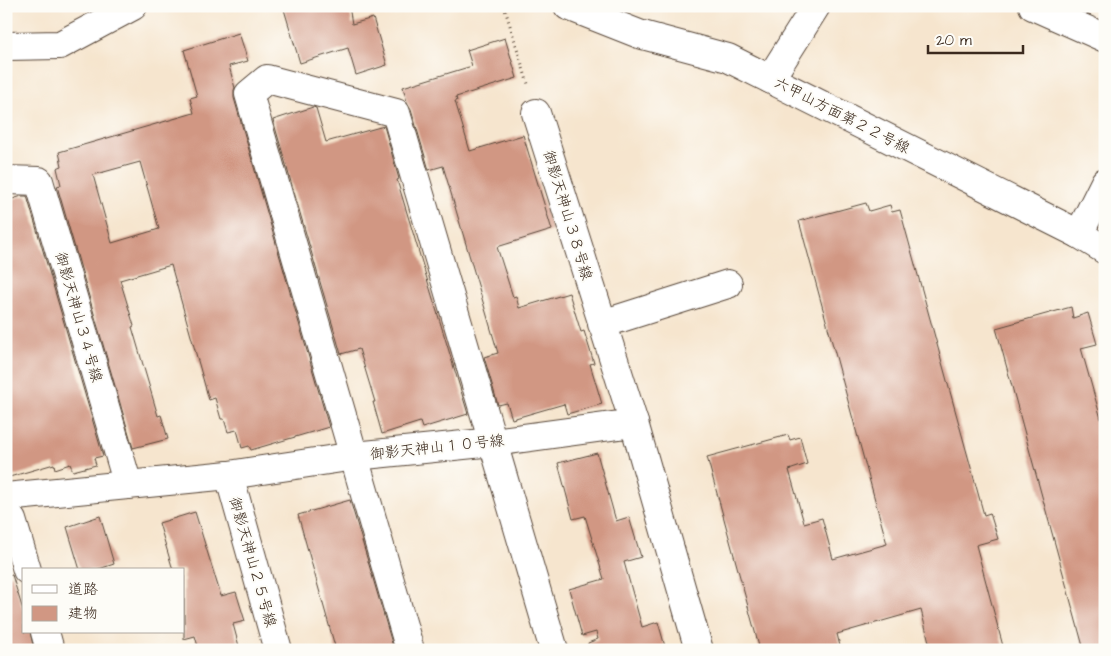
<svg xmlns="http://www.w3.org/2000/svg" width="1111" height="656" font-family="'Architects Daughter','Klee One',sans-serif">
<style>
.building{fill:#d19783;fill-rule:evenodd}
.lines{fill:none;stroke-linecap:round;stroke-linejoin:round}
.street-casing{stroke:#574638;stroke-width:30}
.path{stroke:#574638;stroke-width:3;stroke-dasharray:1 4;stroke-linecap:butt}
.street{stroke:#fff;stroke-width:28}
.labels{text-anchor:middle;stroke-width:4;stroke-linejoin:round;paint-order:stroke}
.street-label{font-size:15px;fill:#3b2a1e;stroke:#fdfcf7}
</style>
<rect width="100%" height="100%" fill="#fdfcf7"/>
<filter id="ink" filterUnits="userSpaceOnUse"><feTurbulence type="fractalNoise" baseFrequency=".02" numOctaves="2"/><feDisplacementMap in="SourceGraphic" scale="10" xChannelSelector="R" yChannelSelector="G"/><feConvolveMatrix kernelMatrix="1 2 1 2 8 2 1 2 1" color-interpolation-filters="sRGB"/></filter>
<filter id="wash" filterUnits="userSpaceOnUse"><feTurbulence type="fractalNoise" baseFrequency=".0096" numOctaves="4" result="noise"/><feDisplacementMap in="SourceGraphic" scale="20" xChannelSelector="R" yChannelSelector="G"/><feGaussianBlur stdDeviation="1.12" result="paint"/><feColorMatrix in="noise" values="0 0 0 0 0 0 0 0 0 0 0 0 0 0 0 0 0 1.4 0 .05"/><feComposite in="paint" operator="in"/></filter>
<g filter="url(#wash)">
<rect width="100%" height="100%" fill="#f6e5ce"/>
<g id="blocks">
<g class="building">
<path d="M283,6h66l3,18 21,-6 14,47 -31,10 -8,-27 -48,15z"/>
<path d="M239,33l9,28 -19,5 6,22 -1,2v8l95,329 -78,23 -2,-4 -7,2 -5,-18 -9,2 -4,-13h-3l-6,-21 -6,2 -38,-135 -51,15 14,46 -2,1 26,89 3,-1 7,24 -35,9 -76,-262 4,-1 -4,-17 5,-2 -3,-14 135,-39 -4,-15 7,-2 -13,-46zM140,162l19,67 -47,14 -19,-68z"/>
<path d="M505,38l12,40 -61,19 1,4h-2l15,50 53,-16 29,95 -55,17 16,50 3,-1 3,12 50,-15 12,39 3,-1 10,32 -4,1 12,40 -35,10 -3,-10 -52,15 -5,-16 -9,2 -14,-48 14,-4 -55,-187 -14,4 -18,-61 -4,-7 -4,-15 69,-21 -5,-16z"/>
<path d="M313,107l3,1 10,34 58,-16 15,53 -2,1 71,234 -46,14 -2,-6 -38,12 -9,-32h2l-16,-53 -18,5 -68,-234z"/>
<path d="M22,196h5l76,260 -9,2 2,7 -23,6 -3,-7 -15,5 -1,-5 -48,14v-277z"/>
<path d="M866,203l3,8 21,-6 2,7 8,-2 84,305 6,-2 8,26 -22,6 28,105h-73l-10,-40 -84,24 4,16h-81l-53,-193 81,-22 2,5 10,-3 7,27 -18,6 15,53 18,-5 11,41 54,-15 -88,-323z"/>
<path d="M1071,307l2,11 15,-5 9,31 -16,4 24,85v217h-21l-88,-322z"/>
<path d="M597,453l19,68 13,-4 12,40 -17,5 18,65 16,-5 8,28h-77l-1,-7 10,-4 -2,-7 -14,4 -13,-47 35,-10 -19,-63 -12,3 -15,-56z"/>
<path d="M350,500l44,150h-58l-38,-135z"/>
<path d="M195,512l26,84 15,-4 9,29 -12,3 7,26h-41l-4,-14 -11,3v-69h-11l-14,-47z"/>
<path d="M100,516l14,48 -18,6h-16l-13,-43z"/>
<path d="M12,575l12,38v19h6l4,18h-28v-74z"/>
</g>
</g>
</g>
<g filter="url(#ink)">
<use href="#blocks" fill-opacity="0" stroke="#574638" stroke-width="1"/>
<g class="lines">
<defs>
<g id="street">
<path d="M568,6l71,28 89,24 351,176 26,16"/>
<path d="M1033,6l72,32"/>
<path d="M6,46l54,-1 73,-39"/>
<path d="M770,79l46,-73"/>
<path d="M536,113l98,310"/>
<path d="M6,180l33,1 89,304"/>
<path d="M1079,234l26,-52"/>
<path d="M602,324l126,-40"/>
<path d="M229,475l49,175"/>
<path d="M6,497l223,-22 126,-19 138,-14 141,-19 65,227"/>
<path d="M6,513l6,7 15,50"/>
<path d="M45,632l5,18"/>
<path d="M410,650l-161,-556 18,-15 129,34 158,537"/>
</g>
</defs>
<use href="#street" class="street-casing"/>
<path class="path" d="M504,6l24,78"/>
<use href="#street" class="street"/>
</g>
</g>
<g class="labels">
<g class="street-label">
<text transform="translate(842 115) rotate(27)" y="5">六甲山方面第２２号線</text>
<text transform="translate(568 215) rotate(73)" y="5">御影天神山３８号線</text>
<text transform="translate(79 317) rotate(74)" y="5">御影天神山３４号線</text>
<text transform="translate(437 447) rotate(-6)" y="5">御影天神山１０号線</text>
<text transform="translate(253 562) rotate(74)" y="5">御影天神山２５号線</text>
</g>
</g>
<rect width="1111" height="656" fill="none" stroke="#fdfcf7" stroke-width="25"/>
<rect x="22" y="568" width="162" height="65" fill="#fdfcf7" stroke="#afa8a0"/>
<rect x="32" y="585" width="25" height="8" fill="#ffffff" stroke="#afa8a0"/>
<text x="68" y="594" font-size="15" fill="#3b2a1e">道路</text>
<rect x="32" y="606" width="25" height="15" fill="#d19783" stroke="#afa8a0"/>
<text x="68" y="618" font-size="15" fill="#3b2a1e">建物</text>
<path d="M928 45v8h95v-8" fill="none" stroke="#3b2a1e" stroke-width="2.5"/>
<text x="936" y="45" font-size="15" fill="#3b2a1e" stroke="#fdfcf7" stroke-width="4" paint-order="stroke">20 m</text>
</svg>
